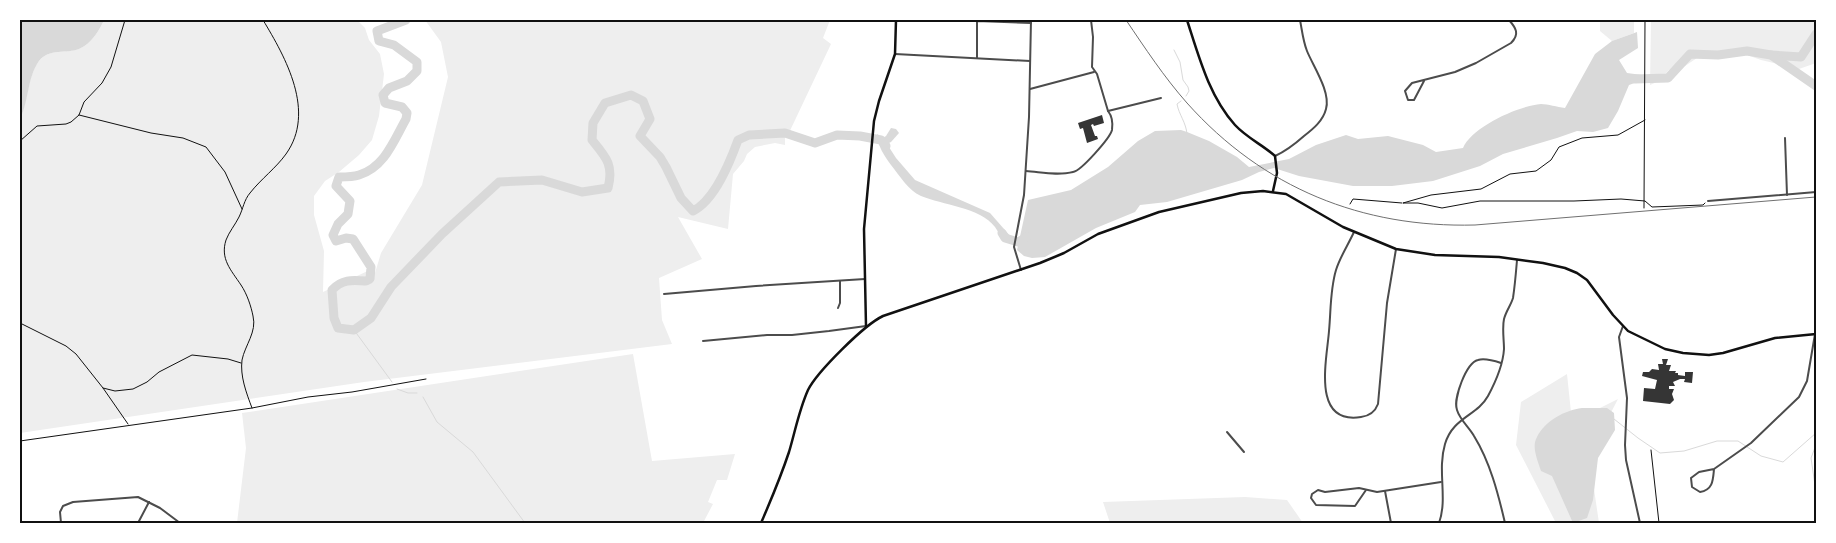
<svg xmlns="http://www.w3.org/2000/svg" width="1836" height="543" font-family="Literata,serif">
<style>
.green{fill:#eee}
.water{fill:#d9d9d9}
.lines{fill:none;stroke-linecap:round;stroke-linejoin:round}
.stream{stroke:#d9d9d9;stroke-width:1}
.river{stroke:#d9d9d9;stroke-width:9}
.building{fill:#353535}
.path{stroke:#111;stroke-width:1}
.minor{stroke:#4c4c4c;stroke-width:2}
.secondary{stroke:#111;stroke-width:2.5}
.rail{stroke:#707070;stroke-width:1}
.neatline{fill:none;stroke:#111;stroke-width:2}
</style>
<rect width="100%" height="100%" fill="#fff"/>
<g class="green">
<path d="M104,20h253l8,8 4,12 11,14 4,20 -5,42 -7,24 -13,15 -20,17 -14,9 -11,15v19l10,36 -1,41 51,-24 1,5 6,-20 41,-68 26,-108 -7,-35 -16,-22h405l-7,18 8,6 -44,93 -2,-1v9l-10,-2 -20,4 -8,7 -3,7 -11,13 -5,55 -50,-12 24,42 -43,19 3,42 10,24 -308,38 -344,51v-314c8,-18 7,-41 19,-58 10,-13 28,-7 40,-12 12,-5 20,-18 25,-29z"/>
<path d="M1600,20h34v13l-22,8 -12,-10z"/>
<path d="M1651,20h165v43l-17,6 -38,-9 -28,-10 -36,8 -12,8 -16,4 -10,11 -9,4z"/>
<path d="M633,354l19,107 83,-7 -8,26h-10l-9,22 5,2 -10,19h-466l9,-75 -4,-35z"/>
<path d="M1567,374l5,48 46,-23 -29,56 10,68h-43l-40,-78 5,-43z"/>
<path d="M1245,497l42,3 16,23h-193l-7,-21z"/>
</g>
<g class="water">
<path d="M20,20h84c-5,11 -13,24 -25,29 -12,5 -30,-1 -40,12 -12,17 -10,40 -19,58z"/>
<path d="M1637,32l1,16 -19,12 8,13 15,2 1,5 -14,5 -11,26 -10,17 -15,4 -16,-1 -20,7 -54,16 -23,12 -47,15 -41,5h-39l-54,-10 -25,-8 -15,4 -17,8 -75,22 -27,3 -5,7 -39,16 -51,29 -13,1 -8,-2 -7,-6 11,-50 43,-10 37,-23 30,-26 17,-10 26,-1 6,2 22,9 28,16 12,10 40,-8 27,-14 30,-10 12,4 30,-3 35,9 13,7 27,-4c9,-21 55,-42 78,-44 7,0 16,3 24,4l30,-54 17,-13z"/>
<path d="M891,128l5,1 3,4 -8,9 -4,2 9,14 19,22 75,33 21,24 -1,5 -8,-2c-2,-4 -4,-9 -7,-13 -15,-20 -53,-22 -74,-31 -13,-6 -21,-20 -30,-31 -6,-8 -14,-20 -14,-31l6,4 3,-2z"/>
<path d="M1582,408h25l7,5 1,17 -17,28 -5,42 -6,18 -14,5 -21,-47 -11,-5c-3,-10 -10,-24 -4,-34 8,-16 28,-27 45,-29z"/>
</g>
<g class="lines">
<g class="stream">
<path d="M1174,50l6,12 3,18 5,7 1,4 -3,5"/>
<path d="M1181,101l-4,3c2,11 9,18 10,30"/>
<path d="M354,330l38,52"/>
<path d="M397,389l11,4h9"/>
<path d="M423,397l14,25 36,30 52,71"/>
<path d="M1614,419l24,19 22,15 24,-2 33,-10h21l23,15 22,6 33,-29"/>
<path d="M1816,445l-5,13 5,34"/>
</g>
<g class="river">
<path d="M406,20l-29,11 2,10 15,4 23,17v9l-10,10 -18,7 -6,7 2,8 17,4 5,6 -1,6c-12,21 -21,48 -47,56 -6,2 -14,2 -20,2l-3,9 14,15 -2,13 -10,10 -5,11 3,6 10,-3 7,1 18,28 -1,12 -4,2c-14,-1 -24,-2 -34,9l2,28 4,10 16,2 17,-12 20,-31 51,-53 57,-52 43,-2 40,12 26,-4c6,-23 -2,-31 -16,-48l1,-17 12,-20 26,-8 12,6 7,18 -10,17 20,21 6,10 15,31 12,13c22,-11 37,-49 45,-71l11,-5 36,-2 30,10 22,-8 23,1 21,4 5,6"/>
<path d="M1771,55l30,2 15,-23"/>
<path d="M1635,79l33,-1 22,-24 28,1 29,-4 24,4 45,31"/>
<path d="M1002,233l3,5 13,4 9,-5"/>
</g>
</g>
<g class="building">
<path d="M1102,115l2,8 -10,3 -1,-2 -2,1 4,11h2l1,3 -11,4 -4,-15 -3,1 -2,-6z"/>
<path d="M1662,359h6l-2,6h5l-2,6h7l-1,2h3v2l7,1v-4h8l-1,11 -8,-1 1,-3h-5l-7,3 2,4h-6v3h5l-2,5 2,6 -4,4 -27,-3 1,-13 11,1 2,-9 -15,-4 1,-4h6l3,-3 7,1 -1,-6h5z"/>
</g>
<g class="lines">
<g class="path">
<path d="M79,115l72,18 32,5 23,9 19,25 17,37"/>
<path d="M1645,120l-27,15 -36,3 -23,9 -8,13 -15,11 -26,3 -29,15 -50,6 -28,8h15l24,5 38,-7h94l47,-2 24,2 7,6 51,-2 2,-2"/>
<path d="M20,141l17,-15 29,-2 5,-2 8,-7 5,-13 18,-19 9,-16 14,-47"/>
<path d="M1350,204l3,-5 49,4"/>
<path d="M1644,208l1,-188"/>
<path d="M20,323l46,23 10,8 27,34 25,36"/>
<path d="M103,388l12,3 18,-2 14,-7 12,-10 33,-17 36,4 13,4"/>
<path d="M252,408c-6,-16 -12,-32 -10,-48 3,-15 15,-28 11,-44 -2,-10 -6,-22 -12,-31 -10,-15 -21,-26 -15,-45 3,-8 9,-15 13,-23 4,-8 5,-17 11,-24 11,-14 26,-25 36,-39 30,-42 0,-96 -23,-134"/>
<path d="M20,441l232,-33 56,-11 44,-5 74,-13"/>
<path d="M1651,450l8,73"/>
</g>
<g class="minor">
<path d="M895,54l135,7"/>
<path d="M977,58v-37l54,2"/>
<path d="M1424,81l-10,19h-6l-3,-9 7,-8 43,-11 21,-9 35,-20c9,-9 5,-15 -2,-23"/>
<path d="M1030,89l64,-17"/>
<path d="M1108,111l53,-13"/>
<path d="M1785,138l2,57"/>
<path d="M1275,156c11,-5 20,-12 29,-20 9,-7 19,-15 22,-27 5,-17 -13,-43 -19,-58 -4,-10 -5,-21 -7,-31"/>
<path d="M1026,171c15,1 31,5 47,1 8,-1 37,-34 39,-42 1,-7 0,-14 -4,-19l-11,-37 -5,-7 1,-30 -2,-17"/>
<path d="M1708,201l108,-9"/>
<path d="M1354,232c-6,13 -14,25 -18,38 -6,20 -5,40 -7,61 -2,28 -18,94 32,86 8,-1 14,-5 17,-13l9,-101 9,-54"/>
<path d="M1021,270l-7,-23 10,-52 5,-78 2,-97"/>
<path d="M664,294l92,-8 109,-7"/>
<path d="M838,308l2,-5v-22"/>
<path d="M1623,326l-4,11 8,61 -2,47 1,15 14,63"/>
<path d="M703,341l64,-6h25l37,-4 37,-5"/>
<path d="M1501,363c-6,-2 -17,-5 -23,-3 -12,3 -25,39 -21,50 3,10 12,17 17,26 16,26 24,57 31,87"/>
<path d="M1227,432l17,20"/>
<path d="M1714,469l-15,3 -8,6 1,9 8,5c13,-2 13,-12 14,-23l37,-26 48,-46 8,-16 8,-47"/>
<path d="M1366,490l-11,16 -39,-1 -5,-7 1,-4 6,-4 7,2 34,-4 18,4 64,-10"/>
<path d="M1385,491l6,32"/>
<path d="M61,523l-1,-11 3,-6 10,-4 65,-5 22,11 20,15"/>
<path d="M138,523l11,-21"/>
<path d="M1439,523c9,-25 -2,-52 6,-79 8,-27 32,-28 43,-48 7,-13 15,-31 16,-47 0,-9 -2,-21 0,-30 2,-8 7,-14 9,-21 2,-13 3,-26 4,-38"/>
</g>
<g class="secondary">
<path d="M1187,20c12,37 22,76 48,105 12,13 28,20 40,31l2,17 -4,18"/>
<path d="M866,326l-2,-97 10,-108 5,-20 16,-47 1,-34"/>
<path d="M761,523c10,-23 20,-47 28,-71 6,-20 10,-42 19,-62 9,-18 56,-65 75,-74l157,-53 24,-10 34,-19 61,-22 82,-19 22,-2 23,3 57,33 53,22 39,6 64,2 44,6 22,5 12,5 10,7 26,35 15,16 37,18 18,4 26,2 14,-2 52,-15 41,-4"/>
</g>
<path class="rail" d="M1126,20c19,28 38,57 61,83 76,85 175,125 288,122l341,-28"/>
</g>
<rect width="1836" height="543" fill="none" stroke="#ffffff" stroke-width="42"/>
<rect x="21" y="21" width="1794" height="501" class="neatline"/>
</svg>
